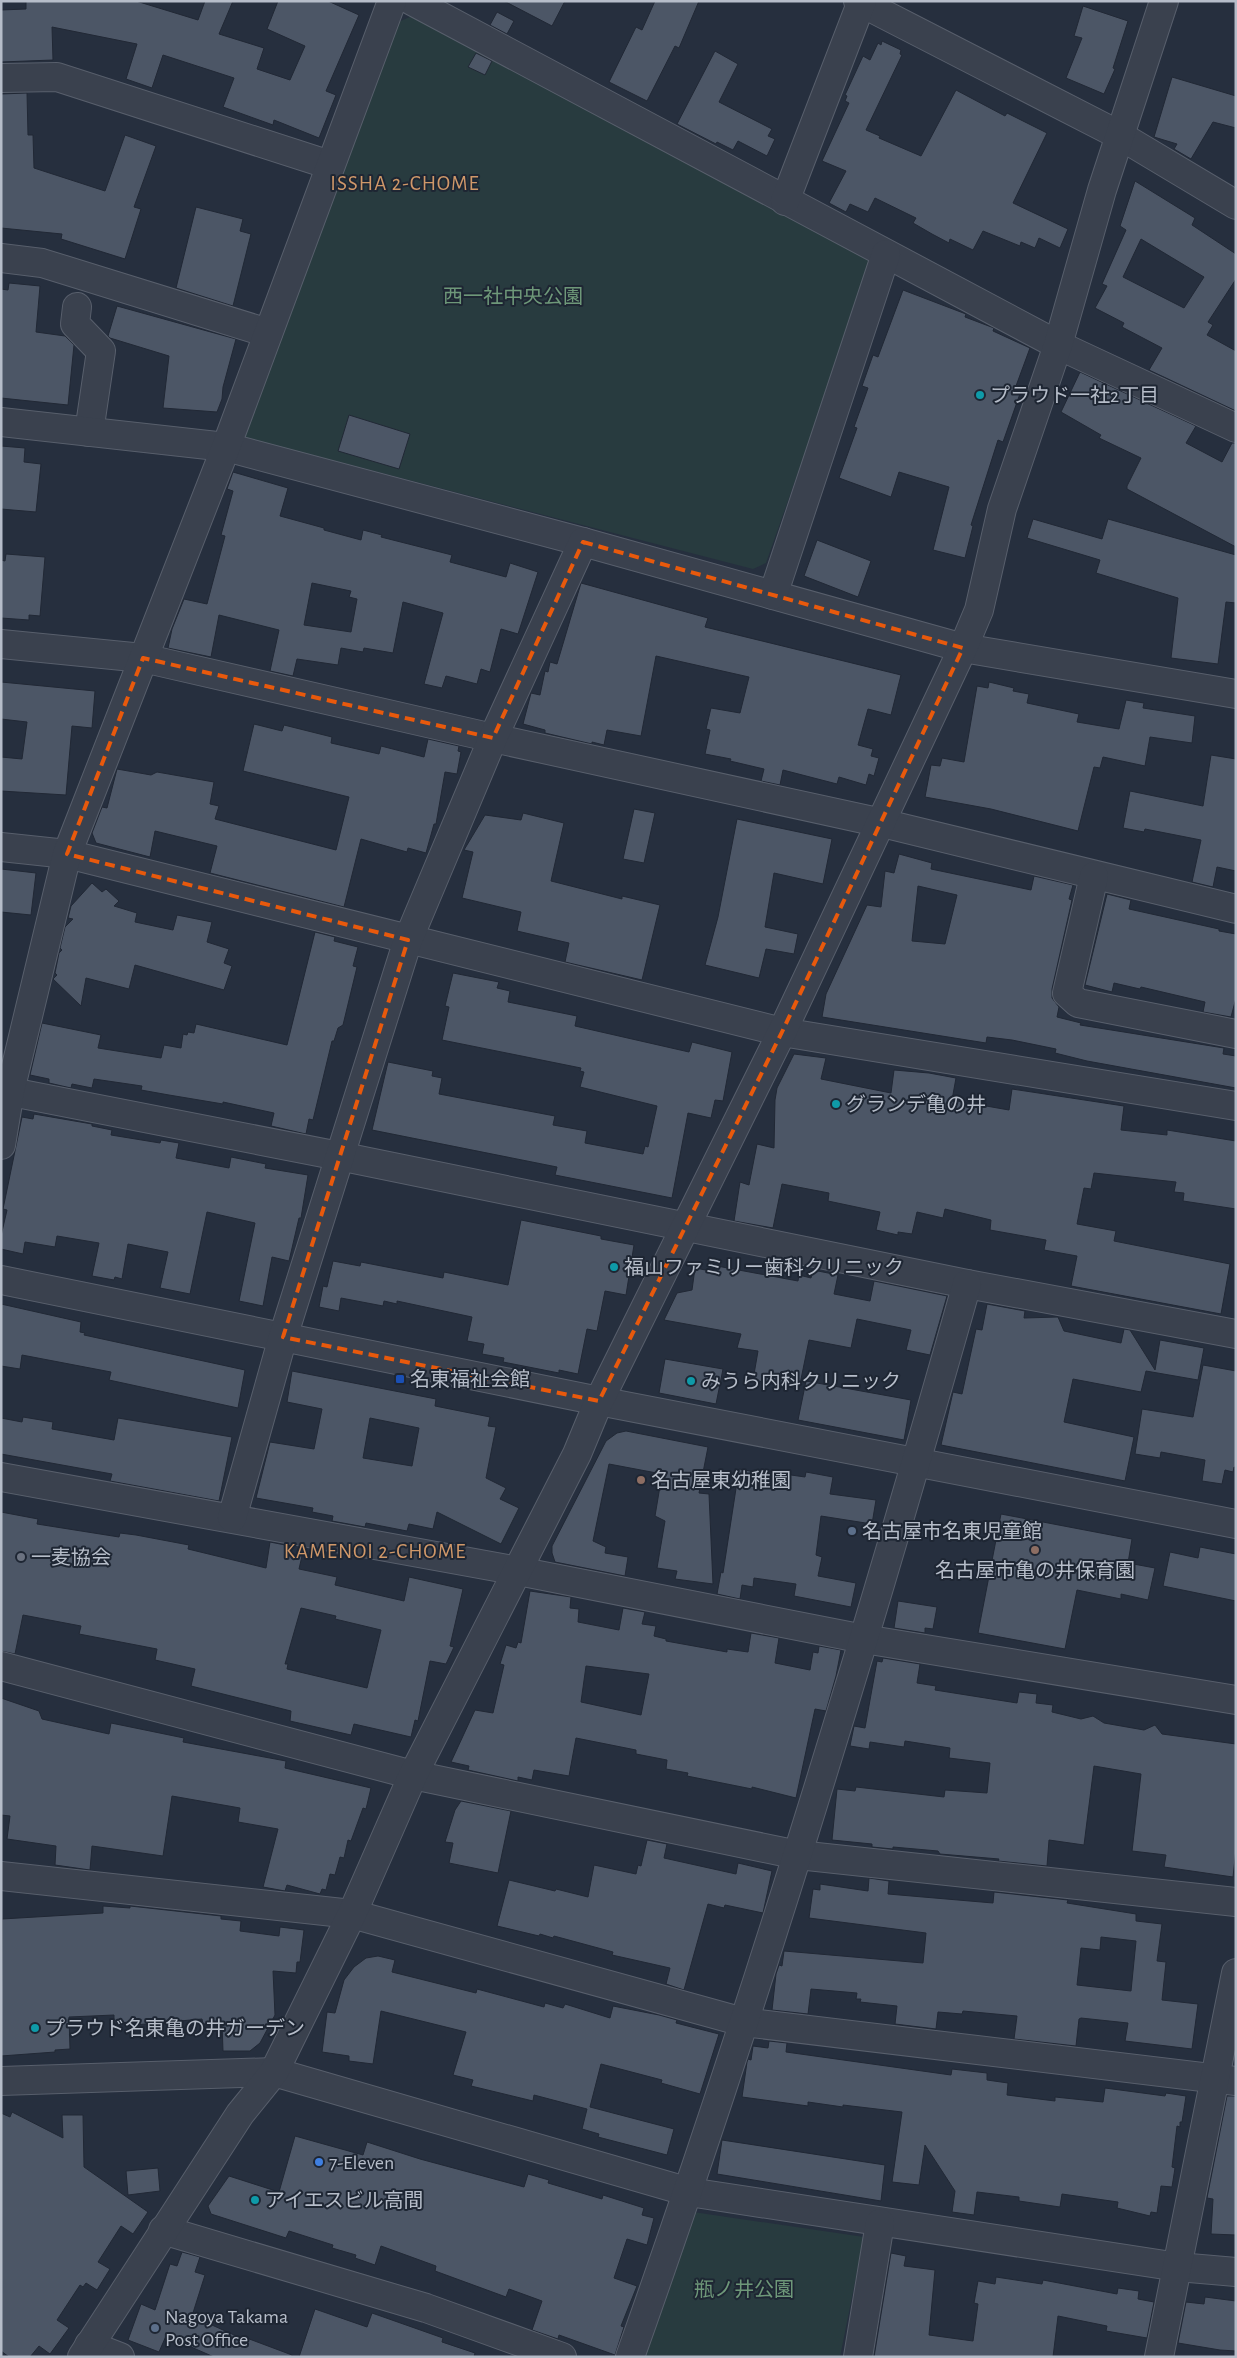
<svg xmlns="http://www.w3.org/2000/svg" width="1237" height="2358" font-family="'Alegreya Sans','Noto Sans JP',sans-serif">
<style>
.green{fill:#283b3f}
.building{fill:#4c5666;stroke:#212835;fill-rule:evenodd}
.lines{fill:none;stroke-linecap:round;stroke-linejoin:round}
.minor-casing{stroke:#585f6c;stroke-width:30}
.minor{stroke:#3a414e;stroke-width:28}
.marked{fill:none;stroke:#e8590c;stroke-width:4;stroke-dasharray:10 6;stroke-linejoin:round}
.culture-dot{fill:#0f9aa8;stroke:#1e2633;stroke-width:2}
.transit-dot{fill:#1a4fb4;stroke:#1e2633;stroke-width:2}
.education-dot{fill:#8d6e63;stroke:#1e2633;stroke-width:2}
.service-dot{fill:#5c6f8a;stroke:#1e2633;stroke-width:2}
.worship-dot{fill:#6b7280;stroke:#1e2633;stroke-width:2}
.shop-dot{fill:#3f7fe0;stroke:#1e2633;stroke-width:2}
.labels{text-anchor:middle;stroke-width:4;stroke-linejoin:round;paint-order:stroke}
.park-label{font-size:20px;fill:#6e9879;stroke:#1e2633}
.poi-label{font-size:20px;fill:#b6bdc9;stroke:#1e2633;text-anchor:start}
.neighbourhood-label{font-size:21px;letter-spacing:1px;fill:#d09869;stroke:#1e2633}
</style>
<rect width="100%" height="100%" fill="#262f3e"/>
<g class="green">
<path d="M415,15l459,242 -108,306 -13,6 -507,-131 -4,-10 156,-406z"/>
<path d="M693,2212l171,25 -24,120h-199z"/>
</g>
<g class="building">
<path d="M26,1h110l62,19 7,-19h28l-14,33 45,14 -7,21 33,11 15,-34 -38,-17 11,-28h50l31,14 -33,76 10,4 -17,43 -45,-18 -1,5 -50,-18 11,-29 -71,-23 -11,33 -26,-9 11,-35 -85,-17 1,33 -52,2v-52l25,-1z"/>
<path d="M504,1h61l-13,25z"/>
<path d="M655,1h44l-20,47 -4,-2 -28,55 -38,-19 27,-55 6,3z"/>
<path d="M1083,6l45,15 -15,47 2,1 -11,25 -38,-16 16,-40 -8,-2z"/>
<path d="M497,12l17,9 -7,13 -17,-9z"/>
<path d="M882,41l19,9 -1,4 2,1 -36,75 14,6 -1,2 42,18 35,-66 49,26 2,-3 40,20 -34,70 55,26 -8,19 -21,-10 -4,10 -14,-6 -1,4 -37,-15 -10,19 -23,-11 -1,4 -17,-9 -19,-11 3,-5 -41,-20 -7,14 -18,-8 -4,8 -17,-9 17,-32 -24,-10 27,-58 -4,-2 2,-5 -2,-1 18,-39 7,4 8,-17 3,2z"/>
<path d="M715,51l23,13 -19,38 53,27 -4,7 7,3 -8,17 -29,-15 -5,9 -16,-8 -1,2 -39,-20z"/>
<path d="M476,53l16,8 -7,14 -17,-8z"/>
<path d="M1172,77l64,19v32l-23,-6 -22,37 -17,-10 3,-5 -23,-7z"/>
<path d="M27,93l1,42h5l1,33 71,23 20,-56 31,11 -22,61 7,2 -16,50 -64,-20 1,-5 -61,-6v-134z"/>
<path d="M1135,181l60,37 -3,7 44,29v25l-28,43 5,3 -6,10 29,16v60l-87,-41 13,-22 -40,-21 2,-4 -29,-15 12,-22 -5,-2 24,-54 -6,-4zM1141,239l63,38 -20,31 -61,-31z"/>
<path d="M196,207l47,12 -3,12 11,3 -18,72 -57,-18z"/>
<path d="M9,283l31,3 -4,46 29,4 9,9 -6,60 -67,-7v-109l7,1z"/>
<path d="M903,290l63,24 -1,3 29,11 -1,3 37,17 -14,38 6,2 -19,54 -5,-2 -27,85 2,1 -8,32 -32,-8 16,-63 -50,-15 -8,25 -52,-19 18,-50 -3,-1 14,-39 -6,-2 11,-31 5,2z"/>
<path d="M117,306l119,33 -13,48 -1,12 -5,13 -54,-4 6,-52 -59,-18 -2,-2z"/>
<path d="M1080,372l116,54 -10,17 36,19 10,-19h4v104l-109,-58v-3l14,-28 -42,-20 2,-3 -40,-23z"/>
<path d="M349,415l61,19 -11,35 -61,-18z"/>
<path d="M1,446l24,2 -1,14 17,2 -5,48 -35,-3z"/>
<path d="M233,472l55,16 -8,28 44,12v2l37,10 2,-10 19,5 -1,2 71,18 -2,7 56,15 4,-14 28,9 -20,62 -17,-5 -11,43 -9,-3 -4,15 -31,-8 -4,12 -18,-4 19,-71 -40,-11 -10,51 -29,-5 -1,4 -22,-4 -3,17 -41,-6 -4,17 -23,-5 9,-41 -60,-15 -8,42 -43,-9 4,-19 12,-30 23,5 18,-68 -4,-1 12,-44 -6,-2zM312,583l39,8 -2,6 8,2 -6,33 -47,-7z"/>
<path d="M1033,519l69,20 6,-20 128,36v48l-10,-1 -8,62 -47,-6 7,-60 -82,-25 4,-13 -73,-22z"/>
<path d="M817,540l54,21 -13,36 -54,-21z"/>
<path d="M6,554l39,3 -5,59 -11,-1v5l-28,-2v-58l4,1z"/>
<path d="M581,583l127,35 -3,9 196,48 -10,40 -23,-6 -10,36 15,4 -2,7 8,2 -5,18 -5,-2 -3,11 -27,-8 -2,7 -54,-14 -3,15 -19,-4 3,-12 -34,-8 1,-2 -26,-5 5,-24 -4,-1 5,-21 29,5 9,-36 -93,-21 -15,80 -34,-6 -3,15 -12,-3v2l-47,-11v-3l-22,-6 8,-31 9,2 5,-24 3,1 2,-10 7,2z"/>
<path d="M1,682l94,9 -3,37 -20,-2 -6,69 -65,-4v-34l21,2 5,-37 -26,-3z"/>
<path d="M989,682l25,6 -1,3 16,3 -2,9 52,11 -2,8 42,7 7,-29 18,3 -1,5 52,8 -3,27 -42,-6 -5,29 -42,-9 -3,11 -6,-1 -16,64 -87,-22 -66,-12 6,-32 9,1 2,-8 22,4 13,-76 11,2z"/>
<path d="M254,724l28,7 2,-6 48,12 -1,6 48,11 2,-8 43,11 4,-18 31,7 -1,5 3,1 -4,22 -12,-2 -9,52h-2l-8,29 -18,-5 -1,4 -46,-13 -17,68 -134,-34 7,-27 -62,-15 -5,26 -54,-14 -4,-10 10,-26 5,1 10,-39 34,6 6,-3 57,10 -4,22 9,2 -4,13 121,31 13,-53 -106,-26z"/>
<path d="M1211,755l25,4v112l-19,-4 -4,20 -21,-5 9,-42 -56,-11 -1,3 -21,-4 7,-37 73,15z"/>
<path d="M634,809l21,4 -11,50 -21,-4z"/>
<path d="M523,813l41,10 -13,58 71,18v-3l38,9 -18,75 -77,-18 4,-19 -52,-12 4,-19 -59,-14 11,-46 -9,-2 21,-35 36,5z"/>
<path d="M737,819l95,20 -9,45 -49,-11 -9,54 33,7 -4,20 -28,-5 -7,29 -54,-13 13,-48z"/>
<path d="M899,854l33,9 -1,6 100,21 3,-14 39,9 -4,14 3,1 -20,89v9l7,9 -2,10 24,6 -1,2 144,23 -1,6 13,2v32l-149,-27 -32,-8 1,-4 -44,-9 -25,-3 -1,6 -164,-26 4,-23 41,-89 14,2 4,-36 9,2zM918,886l39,9 -12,49 -33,-3z"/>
<path d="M1,869l35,4 -5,42 -30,-3z"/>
<path d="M92,883l10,9 4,-3 13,12 -5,5 23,7 -2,9 38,8 4,-15 35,7 -5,20 22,7 -5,14 8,3 -8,24 -89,-25 -6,24 -43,-11 -5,28 -28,-27 4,-4 -2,-2 4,-20 3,-3 -2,-2 5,-21 8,-8 -5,-1 3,-12z"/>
<path d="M1107,894l24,6 -2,9 90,20v2l17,3v64l-5,19 -28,-5 2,-10 -64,-15 -1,2 -26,-6 -2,9 -27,-7z"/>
<path d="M315,932l20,5 -1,4 24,6 -5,19 4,1 -14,58 -5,3 -4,13h-2l-19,79 -4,-1 -3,15 -35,-8 3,-13 -51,-11v2l-54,-9 -28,-5 1,-4 -48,-7 -2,9 -20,-4 -1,4 -22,-5v-4l-19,-4 12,-52 59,12 -3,13 63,10 3,-13 17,3 2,-14 4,1 1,-3 6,1 2,-9 91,21z"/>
<path d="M453,973l46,9 -2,6 13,3 -2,11 69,14 -2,10 114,26 3,-10 40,10 -9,49 -8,-1 -4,18 -23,-5 -16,85 -117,-23 2,-8 -185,-37 16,-68 45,9 -1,5 10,2 -3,16 116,22 -2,9 34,6 -2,12 58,11 2,-8 3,1 9,-41 -77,-19 4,-15 -4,-1 1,-3 -139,-28 7,-33 -4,-1z"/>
<path d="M794,1054l32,4 -5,21 70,14 3,-23 35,3 27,5 -4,22 57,10 3,-21 112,17 -3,24 46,5v-5l69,11v68l-53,-8 1,-8 -10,-1 2,-10 -82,-9 -3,16 -7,-1 -7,36 39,7 -2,10 116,23 -9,50 -150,-28 6,-30 -33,-6 2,-10 -56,-10 1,-10 -46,-11 -2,9 -26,-6 -5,22 -14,-2v3l-22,-5 4,-18 -52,-11 1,-8 -47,-9 -9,44 -39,-7 6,-39 9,3 8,-41 17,4 1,-48 2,-12z"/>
<path d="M34,1114l58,10v2l20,4 -1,5 49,8 1,-3 18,3 -3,15 53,10 2,-11 35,7 -1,4 43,7 -7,43h-2l-10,43 -17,-4 -9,49 -24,-5 16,-78 -48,-11 -17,82 -30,-6 8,-36 -40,-8 -6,35 -7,-2 -1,3 -22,-4 7,-33 -42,-7 -2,11 -30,-5 -2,12 -22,-5v-13l6,-26 -4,-1 19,-92 11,2z"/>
<path d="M521,1220l80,16v3l33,6 -8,50 -21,-4 -8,40 -10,-2 -9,45 -19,-4v3l-56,-11 1,-4 -22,-4 2,-10 -17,-3 5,-24 -75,-16v3l-13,-3 -1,5 -42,-8 -2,13 -20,-4 4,-21 4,1 6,-26 27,5 1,-4 82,16 1,-6 64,13z"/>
<path d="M717,1266l81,15 1,-6 12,3 2,-8 25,5 -4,19 36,7 4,-20 73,15 -17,59 -24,-5 5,-20 -54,-11 -6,29 -42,-8 -10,49 -46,-9 5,-29 -21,-3 4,-14 -77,-14 13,-27 15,-3 3,-22 21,4z"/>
<path d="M1,1304l80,18 -1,10 5,1 -1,2 161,35 -7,38 -129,-28 2,-8 -89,-17 -2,14 -19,-3z"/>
<path d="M987,1304l38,7 -1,7 34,-1 6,14 57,12 3,-14 6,1 25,40 5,-30 44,8 -6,32 -52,-9 -5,21 -68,-13 -9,43 70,15 -9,44 -184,-36 12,-53 9,2 14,-65 6,1z"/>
<path d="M665,1359l58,10 -7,35 -57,-11z"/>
<path d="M1203,1365l33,6v97l-2,-1 -1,5 -8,-2 -3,14 -20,-3 3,-21 -44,-8 -1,6 -25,-4 7,-45 51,8z"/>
<path d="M292,1371l144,28 -1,7 55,11 -2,9 8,1 -10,51 20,10 -6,11 19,9 -18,36 -64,-32 -4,17 -24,-5 -2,7 -41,-8 -1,4 -33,-6 1,-5 -21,-4 1,-4 -57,-10 14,-56 44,7 8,-40 -35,-7zM370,1418l49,10 -7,38 -49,-8z"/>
<path d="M806,1381l105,19 -7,40 -106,-20z"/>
<path d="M23,1417l30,5 -1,7 62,11 4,-22 114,19 -13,64 -109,-20 2,-7 -111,-20v-36l21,4z"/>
<path d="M626,1431l82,16 -9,46 10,1 4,90 -38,-5 2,-8 -20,-3 8,-47 -10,-5 7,-42 -53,-10 -16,77 13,6 -1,6 23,4 -3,19 -70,-14 -3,-9v-7l54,-105 11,-8z"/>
<path d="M739,1469l17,3v-2l49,7 1,-5 27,5 -3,17 46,6 -4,24 -51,-8 -5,39 6,2 -4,19 38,7 -5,24 -57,-11 2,-12 -42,-6 -1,9 -11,-2 -2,14 -23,-5 4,-22 2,1z"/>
<path d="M1,1512l37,7 -1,5 82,13 1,-4 16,2 53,10 -1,4 78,19 4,-26 20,4 -1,7 13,3 -3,13 38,8 -2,8 69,16 5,-24 54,12 -13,57 4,1 -8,17 -16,-3 -12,60 -3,-1 -4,17 -57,-13 -3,11 -61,-14 1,-10 -100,-25 4,-17 -40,-9 2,-11 -78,-15 2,-8 -58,-11 -8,39 -14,-3zM301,1608l35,8 -1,3 46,11 -14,58 -80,-19 1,-5h-3z"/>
<path d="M1001,1514l131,25 -4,24 27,5 -7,32 -27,-6v5l-44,-9 -12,59 -87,-16z"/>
<path d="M1200,1547l36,7v47l-73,-15 7,-34 28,6z"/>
<path d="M530,1591l41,6 -1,11 9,1 -1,13 41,8 4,-22 22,4 -3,12 14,2 -2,10 12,3v2l61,11v-3l21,3 3,-19 28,5 -4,25 35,7 3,-18 5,1 1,-7 22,4 -5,26 -10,35 -11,-2 -19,89 -44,-11v2l-65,-13 1,-3 -22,-4 1,-9 -31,-6v-4l-60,-12 -7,38 -35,-6 -2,10 -14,-3v4l-50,-11 1,-4 -18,-4 24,-52 18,3 11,-48 -4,-1 6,-19 10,3 2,-6 3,1zM586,1666l63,8 -8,41 -60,-13z"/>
<path d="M898,1601l39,6 -4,22 -8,-1v5l-31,-5z"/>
<path d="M883,1658l37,6 -3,19 19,3 -1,4 82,13 2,-11 18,2 -1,9 17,2 -1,7 29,7 12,-3 11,7 40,7 11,-5 7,9 74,10v105l-3,28 -69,-10 2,-12 -34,-4 9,-77 -47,-8 -10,79 -35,-5 -2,26 -49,-5 1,-2 -59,-5 -2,-3 -45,-4v2l-21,-2v-3l-40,-4 5,-51 18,2 1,-4 88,10 1,-7 42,3 3,-30 -41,-5 1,-10 -45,-7 -1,6 -34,-5 -1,7 -19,-3 4,-20 11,2 12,-67 5,1z"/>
<path d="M1,1698l38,13 3,8 67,15 2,-11 73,15 -1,4 103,19 -1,7 86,20 -5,21 -3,-1 -12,33 -3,-1 -4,18 -4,-1 -5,18 -5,-1 -4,16 -4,-1 -2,5 -33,-9 -2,6 -22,-4 15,-58 -40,-7 2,-14 -68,-12 -9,60 -71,-10 -2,24 -35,-5 1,-19 -49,-7 3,-23 -9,-1z"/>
<path d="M461,1801l50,10 -13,62 -49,-10 4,-20 -8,-1 10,-32z"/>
<path d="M647,1840l20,4 -3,14 72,16 2,-11 34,8 -9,42 -38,-8 -1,3 -16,-4 -24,86 -18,-6 4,-16 -58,-13 1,-3 -59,-16 -1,2 -13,-4 -1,2 -42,-10 12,-46 46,11 1,-2 32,8 6,-32 42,9 2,-9 3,1z"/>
<path d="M869,1878l20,3 -1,13 105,9 1,-11 74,8 -1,3 69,11v7l26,3 -5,37 9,1 -4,38 36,4 -6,45 -67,-8 3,-18 -47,-5 -2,1 -3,27 -62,-7 3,-23 -54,-5 -1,3 -24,-2 -2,17 -41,-5 2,-18 -37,-4 1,-3h-5l1,-6 -46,-4 -3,25 -36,-4 4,-36 3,-9 3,1 2,-15 139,12 3,-30 -117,-15 4,-29 7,1v-6l48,7zM1101,1937l35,4 -5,50 -54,-6 4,-37 19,2z"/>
<path d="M103,1906l27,2v-2l91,10v3l20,2 -1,10 39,5 1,-9 24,3 -4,32h-3l-1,11 -23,-2 2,44 -15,28 -10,8h-27l-1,-28 -19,1 -1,-5 -68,6v-3l-20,1v-8l-45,2 1,32 -15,1v2l-54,4 1,-137 101,-6z"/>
<path d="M378,1956l17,4 -3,12 84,21 1,-4 67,18 1,-4 18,5 2,-4 45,14 3,-12 46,9 18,5 -1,3 43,11 -19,60 -39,-11 1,-3 -61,-16 -11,43 84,22 -7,26 -69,-18 1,-3 -17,-5 5,-20 -53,-14 -1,6 -62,-15 2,-6 -20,-5 13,-43 -85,-21 -8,53 -24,-3v-5l-27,-4 5,-40 8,1 9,-33 10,-13 12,-9z"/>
<path d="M769,2041l18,2 -1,9 165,23 1,-6 35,4v7l21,3 -1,12 48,6v-4l48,5 2,-14 60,8 1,-3 20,3 -4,26h-2v5l-3,-1 -5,41 3,1 -3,19 -11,-1 -4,27 -6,-1 -1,4 -33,-8 1,-6 -56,-8 -2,13 -41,-6v-4l-42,-5 -3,23 -22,-3 3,-21 -30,-46 -6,40 -27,-3 10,-70 -59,-7v2l-35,-5v4l-66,-9 5,-35 1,-3 3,1 2,-14 15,2z"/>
<path d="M1227,2096h9v139l-25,-1 2,-35 -6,-1z"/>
<path d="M12,2112l51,26 -1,-23h21l1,52 64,45 -15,22 -12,-8 -23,36 12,7 -13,21 -11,-7 -3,4 -3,-2 -23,35 12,8 -19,26 -11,-8 -9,11h-21l-8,-6v-238l9,4z"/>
<path d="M295,2136l68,19 4,-13 53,17 104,28 4,-13 21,6 -1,3 54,16 1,-4 41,13 -2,7 12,3 -7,27 -20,-6 -13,39 23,8 -16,40 3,1 -9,28 -56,-20 -1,4 -26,-9 10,-29 -33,-12 -3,8 -71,-26 1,-5 -55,-20 -6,19 -20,-7 1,-3 -24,-7 1,-3 -44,-14 -3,7 -75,-24 -3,-8 21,-30 50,16z"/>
<path d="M722,2140l163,25 -4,36 -164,-27z"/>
<path d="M158,2168l2,23 -32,4 -2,-24z"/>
<path d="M182,2252l18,5 -5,15 10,3 -13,41 51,23 1,-2 48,18v2h-78l-48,-21 -7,16 -31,-12 13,-36 14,6 15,-46 7,2z"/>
<path d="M891,2253l15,3 -2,10 31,4 -6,65 44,6 5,-37 -4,-1 4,-22 17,3 1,-7 46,7 1,-4 74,14 1,-6 21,3 -1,8 16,3 -7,36 -41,-7 1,-5 -49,-10 -5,41h-179z"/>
<path d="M1205,2297l31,4v50l-16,-1 -42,-7 8,-41 18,2z"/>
<path d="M315,2309l52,18 5,-14 71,25 -1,4 33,11 -1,4h-175z"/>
</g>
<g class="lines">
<defs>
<g id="minor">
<path d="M412,1l646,344 178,83"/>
<path d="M858,1l261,134 117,70"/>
<path d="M1,78l56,-1 273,88"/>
<path d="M785,201l77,-200"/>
<path d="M1,258l41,5 226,70"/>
<path d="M77,307l-2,17 26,27 -12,81"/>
<path d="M1,422l225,25 357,95 380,106 273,46"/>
<path d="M773,595l113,-341"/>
<path d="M1,644l142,14 350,80 389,85 354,86"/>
<path d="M1,847l66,7 715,178 454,74"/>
<path d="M1094,876l-27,117 11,10 158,31"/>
<path d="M1,1090l338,66 628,128 269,50"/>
<path d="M1,1145l9,-54 57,-237 159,-407 166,-446"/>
<path d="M1,1280l598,121 637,123"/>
<path d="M1,1477l517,94 346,68 372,61"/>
<path d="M232,1518l51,-181 125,-397 85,-202 90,-196"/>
<path d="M1,1666l412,109 385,80 438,47"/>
<path d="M1,1876l351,38 391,108 493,59"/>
<path d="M1,2081l273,-9 415,120 489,75 58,5"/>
<path d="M163,2230l263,78 136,49"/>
<path d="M89,2345l31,12"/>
<path d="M82,2357l158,-243 34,-42 78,-158 61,-139 164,-321 22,-53 183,-369 181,-384 16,-38 23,-101 56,-164 44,-155 62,-189"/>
<path d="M630,2357c126,-354 235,-712 337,-1073"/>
<path d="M858,2357l22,-134"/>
<path d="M1159,2357l77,-384"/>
</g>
</defs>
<use href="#minor" class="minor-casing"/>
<use href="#minor" class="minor"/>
</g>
<path class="marked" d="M583,542l380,106 -181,384 -183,369 -316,-64 125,-397 -341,-86 76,-196 350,80z"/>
<g class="culture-dot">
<circle cx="980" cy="395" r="5"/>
<circle cx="836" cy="1104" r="5"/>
<circle cx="614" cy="1267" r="5"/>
<circle cx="691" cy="1381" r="5"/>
<circle cx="35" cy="2028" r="5"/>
<circle cx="255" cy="2200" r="5"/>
</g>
<rect class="transit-dot" x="395" y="1374" width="10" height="10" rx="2.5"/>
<g class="education-dot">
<circle cx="641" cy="1480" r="5"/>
<circle cx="1035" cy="1550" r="5"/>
</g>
<g class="service-dot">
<circle cx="852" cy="1531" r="5"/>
<circle cx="155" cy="2328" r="5"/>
</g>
<circle class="worship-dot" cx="21" cy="1557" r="5"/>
<circle class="shop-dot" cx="319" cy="2162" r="5"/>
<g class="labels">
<g class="park-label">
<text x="513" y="303">西一社中央公園</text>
<text x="744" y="2296">瓶ノ井公園</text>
</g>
<g class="poi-label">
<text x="990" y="402">プラウド一社2丁目</text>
<text x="846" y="1111">グランデ亀の井</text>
<text x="624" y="1274">福山ファミリー歯科クリニック</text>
<text x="410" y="1386">名東福祉会館</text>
<text x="701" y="1388">みうら内科クリニック</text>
<text x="651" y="1487">名古屋東幼稚園</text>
<text x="862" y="1538">名古屋市名東児童館</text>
<text x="31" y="1564">一麦協会</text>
<text x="1035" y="1577" text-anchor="middle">名古屋市亀の井保育園</text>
<text x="45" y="2035">プラウド名東亀の井ガーデン</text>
<text x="329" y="2169">7-Eleven</text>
<text x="265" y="2207">アイエスビル高間</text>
<text x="165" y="2323">Nagoya Takama<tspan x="165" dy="23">Post Office</tspan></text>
</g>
<g class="neighbourhood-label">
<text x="405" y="190">ISSHA 2-CHOME</text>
<text x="375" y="1558">KAMENOI 2-CHOME</text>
</g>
</g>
<rect width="1237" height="2358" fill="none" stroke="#b6bdc9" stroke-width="5"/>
</svg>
